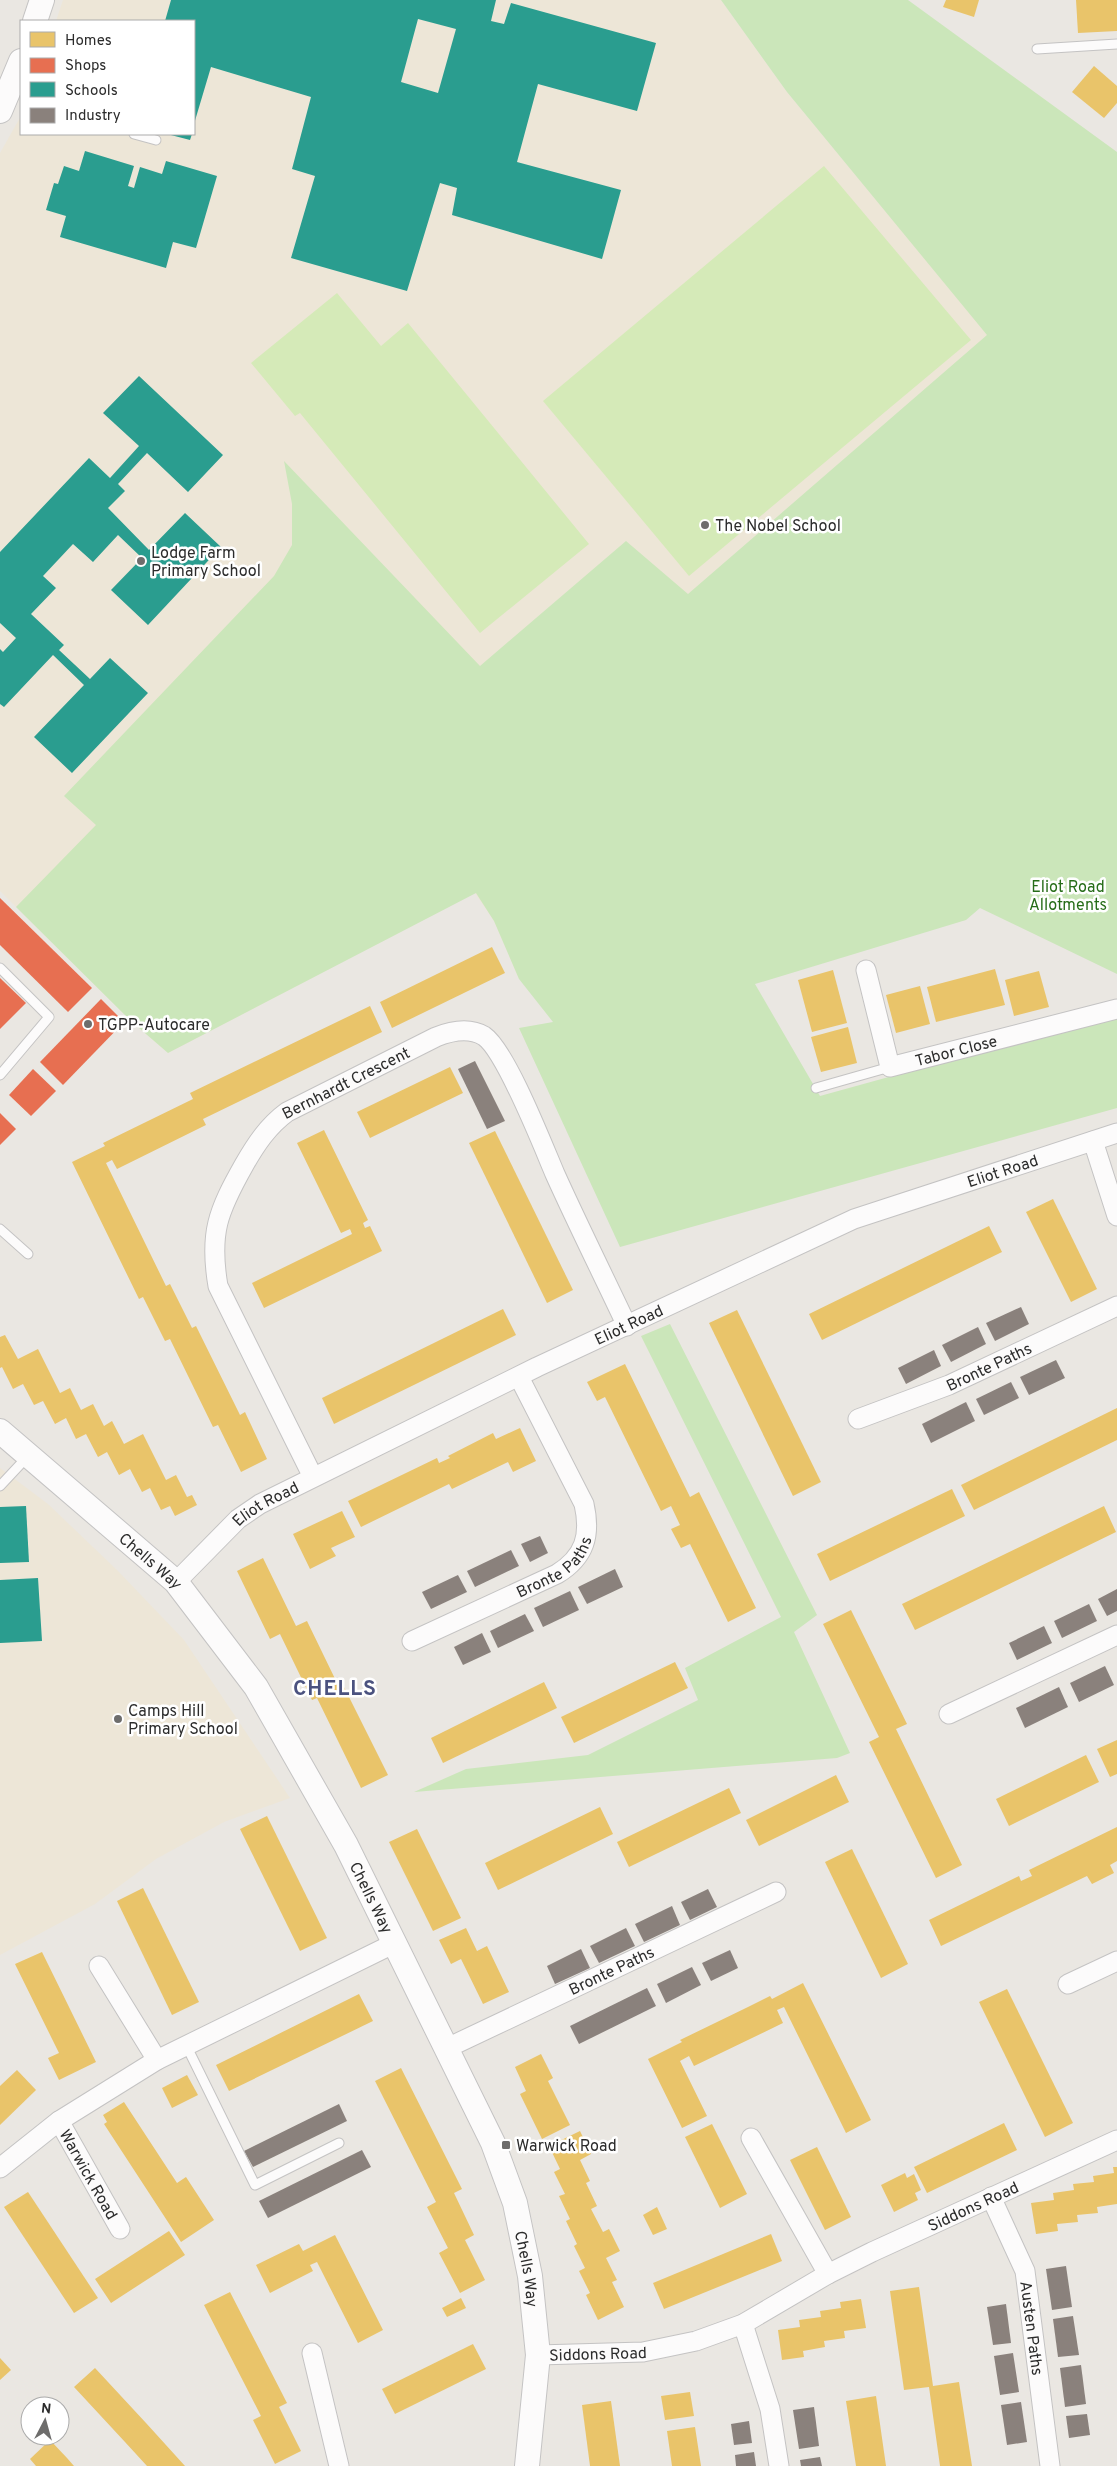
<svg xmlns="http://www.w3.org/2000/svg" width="1117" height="2466" font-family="Overpass,sans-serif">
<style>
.education{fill:#ede6d7}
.green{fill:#cbe6ba}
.pitch{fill:#d5eab8}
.homes{fill:#e9c46a}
.shops{fill:#e76f51}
.schools{fill:#2a9d8f;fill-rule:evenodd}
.industry{fill:#8a817c}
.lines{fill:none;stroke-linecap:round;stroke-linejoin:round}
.service-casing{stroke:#c4c3c3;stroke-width:11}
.minor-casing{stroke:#c4c3c3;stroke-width:21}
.tertiary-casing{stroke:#c4c3c3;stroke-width:26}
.service{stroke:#fcfbfb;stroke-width:9}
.minor{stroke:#fcfbfb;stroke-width:19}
.tertiary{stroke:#fcfbfb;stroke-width:24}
.poi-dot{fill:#6e6d6c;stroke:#fff;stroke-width:2}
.labels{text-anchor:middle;stroke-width:5;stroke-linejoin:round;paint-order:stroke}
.poi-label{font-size:16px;fill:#2c2c2c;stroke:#fff;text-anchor:start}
.park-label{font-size:16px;fill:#276d19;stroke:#fff}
.street-label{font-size:16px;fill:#2c2c2c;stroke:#fff}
.district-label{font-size:21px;font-weight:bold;letter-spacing:1px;fill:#4b527f;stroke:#fff}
</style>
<rect width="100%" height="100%" fill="#eae7e2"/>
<g class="education">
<path d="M63,0h658l66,92 200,242 -21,586 -447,59 -25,-58 -19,-28 -307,160 -37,-32 -131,-130v-738l21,-37v18h173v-113h-138z"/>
<path d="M0,1468l48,36 69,66 67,70 106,158 -66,24 -68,37 -61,45 -95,51z"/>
</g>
<g class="green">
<path d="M721,0h187l209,152v822l-137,-66 -14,12 -211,64 65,112 297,-82v94l-497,139 -101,-219 34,-6 -34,-43 -25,-58 -18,-28 -308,160 -37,-32 -115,-114 80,-82 -32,-29 210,-220 18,-31v-41l-8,-43 196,205 146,-125 62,53 299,-259 -200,-243z"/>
<path d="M670,1324l147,291 -23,17 56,121 -13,5 -423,34 52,-23 122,-14 110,-55 -13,-32 96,-51 -140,-281z"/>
</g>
<g class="pitch">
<path d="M824,166l147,174 -282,236 -146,-175z"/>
<path d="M337,293l44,53 27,-23 181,221 -109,89 -180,-220 -5,3 -44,-53z"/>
</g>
<g class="homes">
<path d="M946,0h33l-5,17 -31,-10z"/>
<path d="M1076,0h41v31l-39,2z"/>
<path d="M1094,66l23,20v17l-13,15 -32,-26z"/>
<path d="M492,947l13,26 -113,55 -12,-26z"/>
<path d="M995,969l10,36 -69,17 -9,-35z"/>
<path d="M833,970l14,53 -35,9 -14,-52z"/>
<path d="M1039,971l10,36 -35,9 -9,-36z"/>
<path d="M920,986l10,38 -34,9 -10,-38z"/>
<path d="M370,1006l12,26 -179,87 3,6 -89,44 -5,-9 -6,3 60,123 4,-2 22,44 4,-2 44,89 5,-3 22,47 -26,13 -23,-47 -5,2 -43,-88 -5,2 -22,-44 -4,2 -67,-137 33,-16 -2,-3 90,-44 -3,-6z"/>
<path d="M848,1027l9,36 -36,9 -10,-35z"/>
<path d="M450,1067l13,26 -93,45 -13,-26z"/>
<path d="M324,1130l44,90 -5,3 2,5 5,-2 12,25 -118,57 -12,-25 100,-49 -2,-5 -9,4 -44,-90z"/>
<path d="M495,1131l78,159 -26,13 -78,-160z"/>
<path d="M1053,1199l44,90 -26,13 -45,-90z"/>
<path d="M989,1226l13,26 -180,88 -13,-26z"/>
<path d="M503,1309l13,26 -182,89 -12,-26z"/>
<path d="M737,1310l84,172 -28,14 -84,-173z"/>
<path d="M5,1335l13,24 20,-10 22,44 10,-5 11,22 12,-6 11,22 8,-5 12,23 19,-10 23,46 10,-5 11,22 5,-2 5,10 -22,11 -5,-10 -9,4 -11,-22 -8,4 -12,-23 -11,6 -12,-23 -9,5 -12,-23 -10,5 -10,-21 -11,6 -12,-23 -9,4 -11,-21 -10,5 -11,-22 -2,1v-31z"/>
<path d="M625,1364l65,133 9,-5 57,116 -28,14 -38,-78 -9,4 -10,-19 9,-4 -9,-19 -10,5 -56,-114 -8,4 -10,-19z"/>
<path d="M1117,1408v32l-143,70 -13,-25z"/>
<path d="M520,1428l16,33 -23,11 -5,-10 -56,27 -3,-5 -88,43 -13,-26 89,-43 2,5 11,-5 -2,-2 45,-23 3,6z"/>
<path d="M952,1489l13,27 -135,65 -13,-27z"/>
<path d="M1104,1506l12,26 -201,98 -13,-26z"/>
<path d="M342,1511l13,26 -24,11 5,8 -26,13 -17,-35z"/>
<path d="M263,1558l33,68 11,-5 32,66 4,-2 45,90 -27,13 -44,-90 -5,2 -32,-66 -10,5 -33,-68z"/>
<path d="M851,1610l56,114 -11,5 66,136 -26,13 -67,-136 10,-5 -56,-113z"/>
<path d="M675,1662l13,26 -114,55 -13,-26z"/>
<path d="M544,1682l13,26 -114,55 -12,-25z"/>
<path d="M1117,1740v34l-7,3 -13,-28z"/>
<path d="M1086,1755l13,27 -90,44 -13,-27z"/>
<path d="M836,1775l13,27 -90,44 -13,-26z"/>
<path d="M729,1788l12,25 -112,54 -12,-25z"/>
<path d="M600,1807l13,27 -115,56 -13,-27z"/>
<path d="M267,1816l60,122 -27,13 -60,-122z"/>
<path d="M1117,1827v34l-7,4 4,8 -22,11 -5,-8 -146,70 -12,-26 90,-44 2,5 11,-5 -3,-6z"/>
<path d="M417,1829l44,89 -28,13 -44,-89z"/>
<path d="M852,1849l56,115 -27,14 -56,-116z"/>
<path d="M143,1888l56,114 -27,13 -55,-114z"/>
<path d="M466,1928l11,23 10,-5 22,46 -26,12 -22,-45 -10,5 -12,-24z"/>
<path d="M42,1952l54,110 -37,18 -11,-22 11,-5 -44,-89z"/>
<path d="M803,1983l68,137 -25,13 -62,-126 -7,3 6,13 -89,43 -5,-10 -9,5 27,55 -25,12 -34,-69 34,-17 -2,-2 68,-33 22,-11 2,3z"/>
<path d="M1007,1989l66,134 -28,14 -66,-135z"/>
<path d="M359,1994l14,27 -144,70 -13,-26z"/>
<path d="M541,2054l12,24 -5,3 22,44 -28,14 -22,-45 6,-3 -11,-24z"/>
<path d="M401,2068l61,121 -8,4 20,42 -9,5 20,40 -25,13 -21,-40 9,-5 -21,-41 9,-5 -61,-121z"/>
<path d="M17,2070l19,20 -36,35v-39z"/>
<path d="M187,2075l11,20 -26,13 -10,-20z"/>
<path d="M124,2102l53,81 9,-6 28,43 -33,22 -77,-118 3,-2 -4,-7z"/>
<path d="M1004,2123l13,27 -90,43 -13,-26z"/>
<path d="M712,2124l35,70 -27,14 -35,-71z"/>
<path d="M580,2131l11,23 -11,6 10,21 -4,2 11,23 -6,3 12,23 6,-3 11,22 -14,7 11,22 -5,2 12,25 -26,13 -12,-25 4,-2 -11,-22 6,-3 -11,-22 3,-2 -11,-23 4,-2 -11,-23 6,-2 -11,-22 6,-3 -11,-23z"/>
<path d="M817,2147l34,70 -26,13 -35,-70z"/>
<path d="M1113,2167h4v37l-20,3 1,6 -21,2 1,7 -21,2 1,7 -22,3 -5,-31 23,-3 -1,-7 21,-3 -1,-6 21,-2 -1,-6 21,-3z"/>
<path d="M905,2173l2,5 7,-4 7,16 -6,3 3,7 -24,12 -13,-27z"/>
<path d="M28,2192l70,106 -24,15 -70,-106z"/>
<path d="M657,2207l10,22 -14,6 -10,-20z"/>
<path d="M169,2231l16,24 -74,48 -16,-24z"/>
<path d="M771,2234l11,27 -118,48 -11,-26z"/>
<path d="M335,2235l48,95 -25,13 -41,-81 -7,3 3,6 -43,22 -14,-28 43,-21 4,7z"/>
<path d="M919,2287l14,99 26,-4 13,84h-32l-11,-79 -25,3 -14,-99z"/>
<path d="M230,2292l57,111 -8,4 22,44 -26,13 -22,-44 8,-4 -57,-111z"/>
<path d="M461,2298l5,10 -19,9 -5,-9z"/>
<path d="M861,2299l5,29 -22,3 1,7 -21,3 1,6 -22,4 1,6 -22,3 -4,-30 22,-3 -1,-7 22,-3 -1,-6 21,-3 -1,-6z"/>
<path d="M473,2344l13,25 -91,45 -13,-25z"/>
<path d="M0,2358l11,12 -11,10z"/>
<path d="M95,2368l51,55 39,43h-38l-22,-24 -51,-55z"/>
<path d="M690,2392l4,24 -29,4 -4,-24z"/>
<path d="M876,2396l10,70h-30l-10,-65z"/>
<path d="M611,2401l9,65h-30l-8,-61z"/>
<path d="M695,2427l6,39h-29l-5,-35z"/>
<path d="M50,2440l17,18 7,8h-38l-6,-7z"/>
</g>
<g class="shops">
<path d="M0,898l92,90 -24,24 -68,-67z"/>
<path d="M0,978l26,25 -26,26z"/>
<path d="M101,999l23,23 -61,63 -23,-23z"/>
<path d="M33,1069l23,22 -25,25 -22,-21z"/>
<path d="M0,1113l16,16 -16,16z"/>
</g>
<g class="schools">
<path d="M171,0h325l-5,21 13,3 7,-21 145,40 -19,68 -99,-27 -21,78 104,28 -19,69 -150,-44 5,-27 -17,-5 -33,108 -116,-33 24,-82 -23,-7 19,-72 -100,-30 -17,57v-103h-29zM418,19l38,10 -18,64 -37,-11z"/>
<path d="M167,134h25l-2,6z"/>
<path d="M85,151l49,15 -6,20 6,2 6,-21 22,7 4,-13 51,15 -21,72 -23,-6 -7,26 -106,-31 6,-21 -20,-6 8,-27 4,1 6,-18 15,5z"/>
<path d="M139,376l84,79 -35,37 -41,-39 -29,31 7,7 -17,17 41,42 36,-37 36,34 -73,78 -37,-35 31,-32 -24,-23 -25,27 -20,-18 -30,32 13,12 -25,26 33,31 -5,5 31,29 20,-21 38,35 -76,80 -38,-36 50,-52 -31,-30 -49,52 -4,-3v-55l3,3 13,-14 -16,-15v-71l89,-94 21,20 29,-32 -36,-33z"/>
<path d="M26,1506l3,56 -29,1v-56z"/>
<path d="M38,1578l4,63 -42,2v-63z"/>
</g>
<g class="industry">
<path d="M475,1061l30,60 -18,8 -29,-60z"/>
<path d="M1021,1307l8,17 -34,17 -9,-18z"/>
<path d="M978,1327l8,17 -35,18 -9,-17z"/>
<path d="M934,1350l7,16 -35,18 -8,-16z"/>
<path d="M1056,1360l9,18 -36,17 -9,-18z"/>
<path d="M1011,1382l8,16 -35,17 -8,-16z"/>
<path d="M966,1402l9,19 -44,22 -9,-19z"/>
<path d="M540,1536l8,17 -18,9 -9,-18z"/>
<path d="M511,1550l8,16 -44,21 -8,-16z"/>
<path d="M615,1569l8,18 -36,17 -9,-17z"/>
<path d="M458,1575l9,17 -36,17 -9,-17z"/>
<path d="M1117,1589v22l-10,5 -9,-17z"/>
<path d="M570,1591l9,19 -36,17 -9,-19z"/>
<path d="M1089,1604l8,17 -35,17 -8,-17z"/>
<path d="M525,1614l9,17 -36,17 -8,-17z"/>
<path d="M1044,1626l8,17 -35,17 -8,-17z"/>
<path d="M482,1633l9,19 -28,13 -9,-18z"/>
<path d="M1105,1666l9,19 -35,17 -9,-19z"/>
<path d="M1059,1687l9,20 -43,21 -9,-20z"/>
<path d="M708,1889l9,18 -27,13 -9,-18z"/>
<path d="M672,1906l8,19 -36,17 -9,-18z"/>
<path d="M626,1928l9,18 -36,17 -9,-17z"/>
<path d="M581,1949l9,19 -35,16 -8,-18z"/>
<path d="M730,1950l8,18 -27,13 -9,-18z"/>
<path d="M692,1967l9,18 -35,18 -9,-19z"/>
<path d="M647,1988l9,18 -77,38 -9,-18z"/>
<path d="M339,2104l8,17 -94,46 -9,-16z"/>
<path d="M362,2150l9,17 -103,51 -9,-17z"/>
<path d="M1066,2266l6,41 -20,3 -6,-41z"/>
<path d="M1006,2304l5,39 -18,2 -6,-38z"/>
<path d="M1073,2316l6,39 -21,2 -5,-38z"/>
<path d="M1013,2353l6,39 -19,3 -6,-39z"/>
<path d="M1081,2365l5,39 -21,3 -5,-39z"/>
<path d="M1021,2402l6,40 -20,3 -6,-40z"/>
<path d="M814,2407l5,39 -20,3 -6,-39z"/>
<path d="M1087,2414l3,21 -21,3 -3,-22z"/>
<path d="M749,2421l3,22 -18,2 -3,-21z"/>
<path d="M754,2452l2,14h-20l-1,-11z"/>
<path d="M820,2457l2,9h-21l-1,-6z"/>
</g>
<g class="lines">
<defs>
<g id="service">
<path d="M1037,49l80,-5"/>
<path d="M134,134l22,6"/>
<path d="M0,968l49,49 -49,58"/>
<path d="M816,1088l74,-21"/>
<path d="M0,1229l28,25"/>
<path d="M0,1486l29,-31"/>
<path d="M186,2045l69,140 84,-42"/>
</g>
<g id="minor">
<path id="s1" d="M866,970l24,97 227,-58"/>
<path d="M1093,1141l24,75"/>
<path id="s2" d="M858,1419l91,-34 168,-79"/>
<path id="s3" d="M313,1477l-95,-191c-9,-53 0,-75 26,-121 12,-21 24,-39 43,-53l149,-75c15,-6 33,-10 48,-1 22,15 59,110 71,138 23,51 48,101 72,152"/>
<path id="s4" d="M176,1582l62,-63 22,-15 277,-137 317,-148 263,-86"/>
<path id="s5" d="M412,1641l145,-67c28,-17 34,-39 27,-70l-65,-127"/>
<path d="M949,1714l168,-79"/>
<path d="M99,1966l58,94"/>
<path d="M1068,1984l49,-23"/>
<path id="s6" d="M445,2049l331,-157"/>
<path id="s7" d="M59,2121l61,108"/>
<path d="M751,2138l77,136"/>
<path d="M0,2168l59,-47 98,-61 238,-117"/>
<path id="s8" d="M991,2197l34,74 25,195"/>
<path d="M743,2324l27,85 9,57"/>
<path d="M312,2353l27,113"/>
<path id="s9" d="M538,2355l105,-3 53,-11 47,-17 85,-50 44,-22 245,-112"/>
</g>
<g id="tertiary">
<path d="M35,21l7,-21"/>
<path d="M0,111l21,-50"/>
<path id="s10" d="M0,1431l176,151 80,105 90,158 147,298 22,60 15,73 8,79 -11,111"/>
</g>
</defs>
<use href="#service" class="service-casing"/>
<use href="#minor" class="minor-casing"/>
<use href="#tertiary" class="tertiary-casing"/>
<use href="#service" class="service"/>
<use href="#minor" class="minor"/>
<use href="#tertiary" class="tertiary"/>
</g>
<g class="poi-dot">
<circle cx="705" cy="525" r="5"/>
<circle cx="141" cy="561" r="5"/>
<circle cx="88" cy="1024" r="5"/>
<circle cx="118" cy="1719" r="5"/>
<rect x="501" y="2140" width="10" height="10" rx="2.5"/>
</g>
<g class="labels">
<g class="poi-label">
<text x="715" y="531">The Nobel School</text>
<text x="151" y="558">Lodge Farm<tspan x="151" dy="18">Primary School</tspan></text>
<text x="98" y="1030">TGPP-Autocare</text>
<text x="128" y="1716">Camps Hill<tspan x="128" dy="18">Primary School</tspan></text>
<text x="516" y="2151">Warwick Road</text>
</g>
<g class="park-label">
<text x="1068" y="892">Eliot Road<tspan x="1068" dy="18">Allotments</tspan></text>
</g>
<g class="street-label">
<text dy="6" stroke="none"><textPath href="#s1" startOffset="168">Tabor Close</textPath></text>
<text dy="6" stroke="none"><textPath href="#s3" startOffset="475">Bernhardt Crescent</textPath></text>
<text dy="6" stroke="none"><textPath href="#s4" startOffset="930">Eliot Road</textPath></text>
<text dy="6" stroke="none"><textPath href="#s4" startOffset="525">Eliot Road</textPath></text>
<text dy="6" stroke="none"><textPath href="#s2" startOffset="141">Bronte Paths</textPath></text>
<text dy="6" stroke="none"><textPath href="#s4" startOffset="120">Eliot Road</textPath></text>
<text dy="6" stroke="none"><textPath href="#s10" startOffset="199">Chells Way</textPath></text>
<text dy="6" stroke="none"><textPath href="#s5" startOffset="162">Bronte Paths</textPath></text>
<text dy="6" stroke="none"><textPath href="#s10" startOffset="604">Chells Way</textPath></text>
<text dy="6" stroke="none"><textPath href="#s6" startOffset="184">Bronte Paths</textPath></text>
<text dy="6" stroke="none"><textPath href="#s7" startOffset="61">Warwick Road</textPath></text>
<text dy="6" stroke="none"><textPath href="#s9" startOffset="468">Siddons Road</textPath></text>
<text dy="6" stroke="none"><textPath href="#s10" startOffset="1009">Chells Way</textPath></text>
<text dy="6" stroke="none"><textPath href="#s8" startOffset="139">Austen Paths</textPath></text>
<text dy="6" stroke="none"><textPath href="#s9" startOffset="60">Siddons Road</textPath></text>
</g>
<g class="district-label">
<text x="335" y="1695">CHELLS</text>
</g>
</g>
<rect x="20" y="20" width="175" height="115" fill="#ffffff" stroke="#ababab"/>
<rect x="30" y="32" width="25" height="15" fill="#e9c46a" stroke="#ababab"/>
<text x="65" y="45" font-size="15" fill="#2c2c2c">Homes</text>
<rect x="30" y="58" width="25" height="15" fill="#e76f51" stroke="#ababab"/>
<text x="65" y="70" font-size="15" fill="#2c2c2c">Shops</text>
<rect x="30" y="82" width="25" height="15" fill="#2a9d8f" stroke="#ababab"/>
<text x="65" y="95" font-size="15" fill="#2c2c2c">Schools</text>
<rect x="30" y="108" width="25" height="15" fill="#8a817c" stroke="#ababab"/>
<text x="65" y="120" font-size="15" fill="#2c2c2c">Industry</text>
<g transform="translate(45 2421) rotate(6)"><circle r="24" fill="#ffffff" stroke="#ababab"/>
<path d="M0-4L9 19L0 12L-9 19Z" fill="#6e6d6c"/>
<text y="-8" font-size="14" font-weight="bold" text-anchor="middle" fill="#2c2c2c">N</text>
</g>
</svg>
